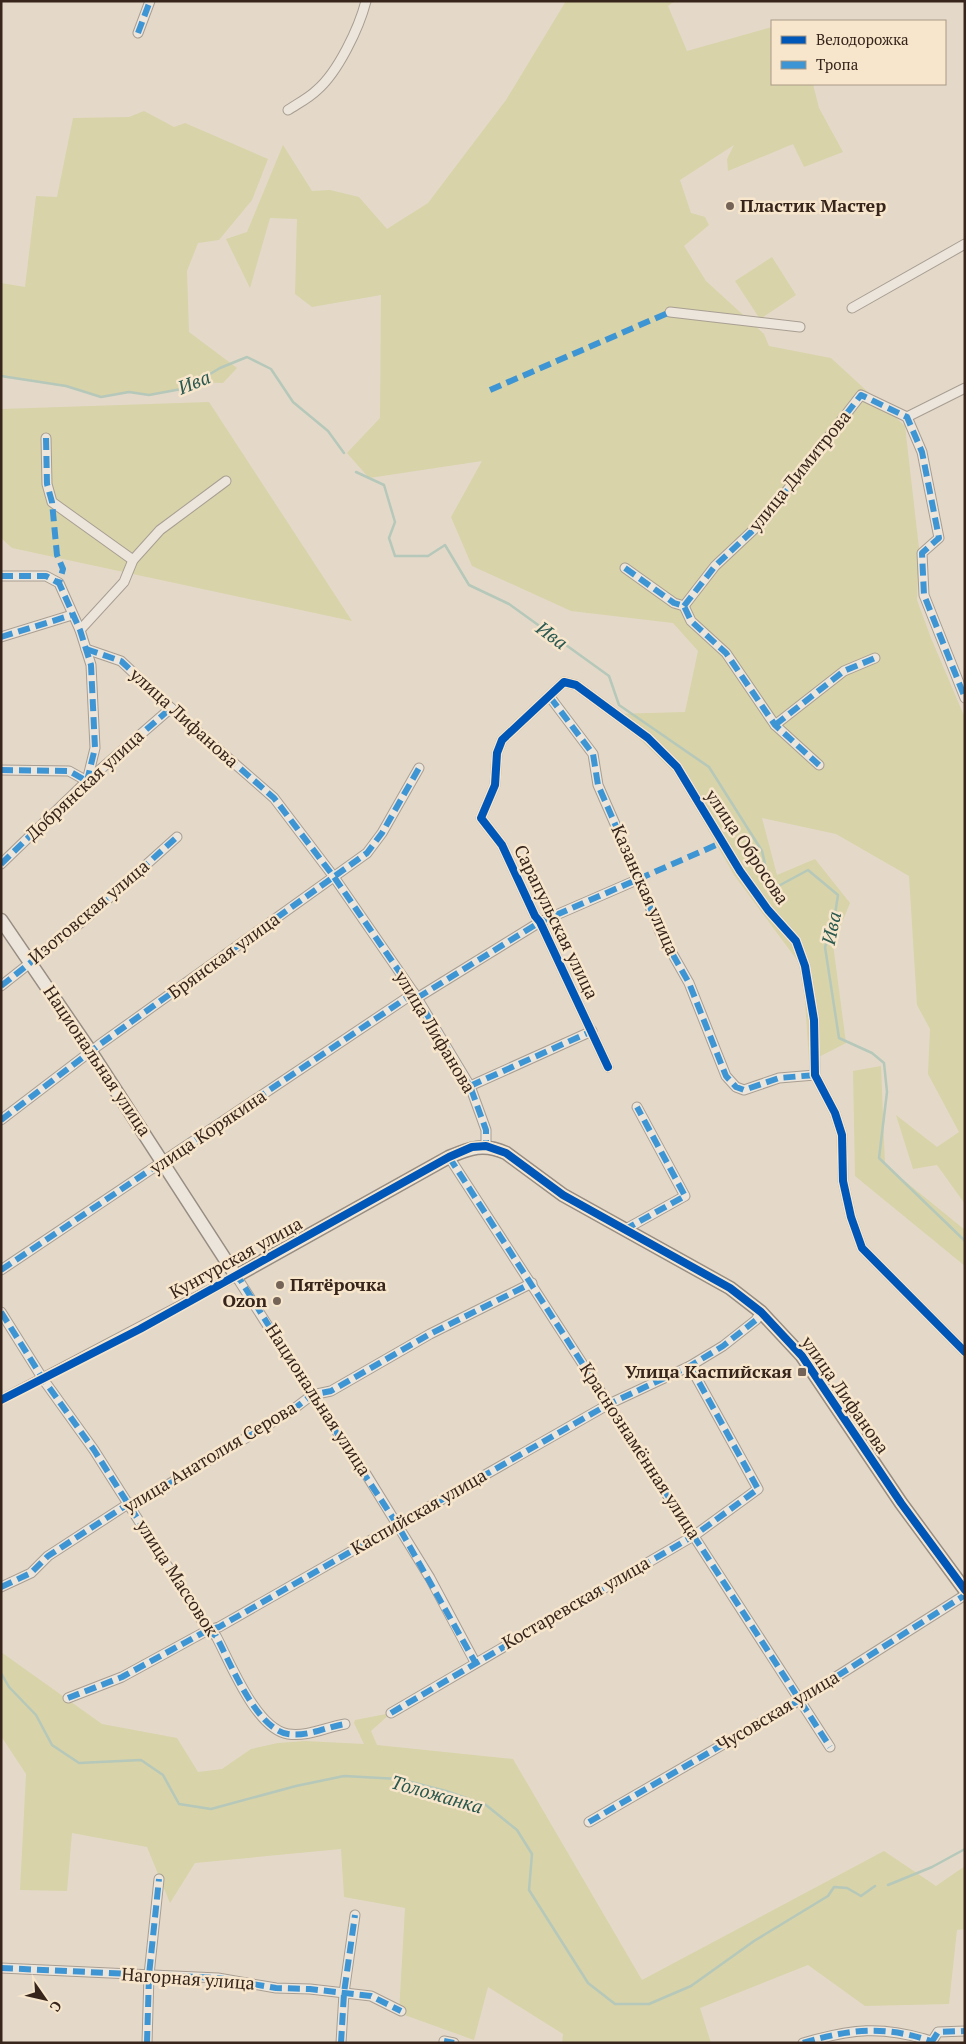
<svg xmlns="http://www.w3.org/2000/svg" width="966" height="2044" font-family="'PT Serif',serif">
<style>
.green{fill:#d8d3a9}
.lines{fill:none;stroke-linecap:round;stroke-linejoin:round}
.stream{stroke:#b5c8ba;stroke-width:2.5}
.street-casing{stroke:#a99e92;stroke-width:11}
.secondary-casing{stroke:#988d82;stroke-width:15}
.street{stroke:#ece5db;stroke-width:9}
.secondary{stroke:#ece5db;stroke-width:12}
.quiet{stroke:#3e95d4;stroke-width:6;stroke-dasharray:12 6;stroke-linecap:butt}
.cycleway-casing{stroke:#f7e6cc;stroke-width:11}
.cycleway{stroke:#0057b8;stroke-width:8}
.poi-dot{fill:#746458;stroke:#f7e6cc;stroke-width:2}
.labels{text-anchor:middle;stroke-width:5;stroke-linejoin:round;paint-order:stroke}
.poi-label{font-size:18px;font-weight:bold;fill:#37251b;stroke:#f7e6cc;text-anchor:start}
.street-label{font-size:18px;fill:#37251b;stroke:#f7e6cc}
.water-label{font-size:19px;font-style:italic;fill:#29584f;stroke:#f7e6cc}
</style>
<rect width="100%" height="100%" fill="#e4d9c8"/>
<g class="green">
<path d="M566,1h109l-7,5 19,45 85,-24v57h41l6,24 24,44 -39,15 -11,-23 -65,27 -1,-12 7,-14 -54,35 11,33 14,4 4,8 -25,21 22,35 58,53 5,12 62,12 74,68 14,122 -2,52 14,38 34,80v486l-28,-39 -24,4 -17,-54 41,32 22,-15 -31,-58 2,-45 -13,-24 -8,-129 -73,-42 -74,-16 15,57 38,-16 35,44 -17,41 13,99 -37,19 -6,-94 -69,-93 -57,-100 -63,-61 71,-2 13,-61 -25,-28 -102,-12 -99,-45 -21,-49 31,-56 -113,17 -22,-25 33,-35 1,-123 -69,12 -17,-13 2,-75 -27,-1 -20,70 -24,-49 21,-7 36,-87 29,46 18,-1 29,7 28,32 41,-26 78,-103z"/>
<path d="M144,111l30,16 11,-4 83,36 -16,41 -33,40 -21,3 -11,28 2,61 48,36 -14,15 -26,-1 -10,6 -38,7 -20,-3 -28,5 -36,-11 -64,-10v-93l24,4 11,-91 21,1 16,-79 56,-1z"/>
<path d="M772,257l24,38 -36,24 -25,-38z"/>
<path d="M209,402l143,219 -340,-73 -11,-10v-129z"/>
<path d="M881,1066l4,99 80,65v36l-110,-90 -2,-105z"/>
<path d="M1,1652l101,72 75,14 21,34 24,-3 29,-20 27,-6 27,-2 59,3 -10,-21 1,-3 36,-7 -20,18 6,14 136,14 129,221 242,-129 52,35 29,-20v63l-8,1 -8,74 -84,2 -57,-41 -108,43 11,35h-149l1,-9 -75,-47 -14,53 -75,-27 6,-105 -61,-11 -3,-48 -146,14 -25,40 -23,-56 -75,-14 -5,58 -47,-1 6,-116 -25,-38z"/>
</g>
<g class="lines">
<g class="stream">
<path d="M1,376l65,10 35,11 28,-5 20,3 38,-7 33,-20 27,-11 24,12 22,33 35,29 16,22"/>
<path d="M356,472l28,13 11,37 -6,16 6,18h33l17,-11 24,40 40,19 100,72 10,29 90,62 53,84 9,39 37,-20 30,25 -5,32 -8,20 14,91 33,15 12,10 3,29 -8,66 86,83"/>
<path d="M1,1673l8,14 27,28 16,30 27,18 62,-3 22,15 16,29 32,5 85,-23 48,-10 55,3 47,12 40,14 31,25 15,24 -3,36 59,93 27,21h34l42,-18 63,-45 74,-45 6,-9 13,1 14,8 14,-10"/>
<path d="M888,1885l44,-18 33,-18"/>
</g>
<defs>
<g id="street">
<path d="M138,33l12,-32"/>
<path d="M288,110c9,-6 21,-12 29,-20 21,-18 42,-62 49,-89"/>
<path d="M852,308l113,-64"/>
<path d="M670,312l130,15"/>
<path d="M907,417l15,35 17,86 -17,15 2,42 41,103"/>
<path d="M907,417l58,-29"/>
<path d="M46,438l1,46 5,18 81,58"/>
<path d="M625,568l49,35 10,3 7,15 35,32 49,72 44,40"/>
<path d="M1,576h45l13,7 21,47 11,35 4,83 -8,33"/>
<path d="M684,606l31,-40 50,-47 96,-124 46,22"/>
<path d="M80,630l44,-48 9,-22 27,-30 66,-49"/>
<path d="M1,637l71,-22"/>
<path d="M86,649l35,12 50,47 103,90 60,79 80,116 56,93 16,44v16"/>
<path d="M550,697l43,57 5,31 41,94 21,53 29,51 37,93 10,11 8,3 35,-12 36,-3"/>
<path d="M775,725l69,-54 31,-13"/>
<path d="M1,770l68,1 18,10"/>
<path d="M1,864l86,-83 84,-73"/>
<path d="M1,986l87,-69 89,-80"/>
<path d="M417,998l123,-76 99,-43"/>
<path d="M608,1067l-68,-145 -5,-6 -33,-71 -21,-27 14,-33 2,-32 5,-13 62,-58 12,3 72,53 29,29 63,104 28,39 28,31 9,25 9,54 1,55 20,38 7,22 1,46 8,36 11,31 103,104"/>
<path d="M470,1086l122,-55"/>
<path d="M1,1120l98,-75 268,-192 15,-20 37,-65"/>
<path d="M449,1157l381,590"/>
<path d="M624,1230l61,-34 -48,-89"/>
<path d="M1,1270l413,-277"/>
<path d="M1,1312l42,67 51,71 114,180 8,6c14,26 40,93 72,98 20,3 38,-7 57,-10"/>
<path d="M1,1400l235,-124 76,119 54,79 64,104 45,84"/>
<path d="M1,1587l30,-14 17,-17 80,-52 11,-2 152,-91 21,-16 19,-4 99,-57 102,-51"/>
<path d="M68,1698l54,-21 86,-47 11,-3 390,-223 81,-38 33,-20 33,-26 5,-8"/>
<path d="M391,1713l304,-178 63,-46 -68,-123"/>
<path d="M589,1822l209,-121 167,-106"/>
<path d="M1,1968l217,10 58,10 34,1 61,7 30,15"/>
<path d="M444,2041l10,2"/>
<path d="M147,2043l2,-68 10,-96"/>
<path d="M341,2043l3,-50 11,-78"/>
<path d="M803,2043c48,-14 79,-18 128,-2"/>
<path d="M931,2043l7,-11 27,-1"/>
</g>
<path id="secondary" d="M1,920l90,132 145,224 213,-119c21,-9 35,-14 57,-4l57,42 167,93 31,24 41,44 99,147 64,87"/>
</defs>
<use href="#street" class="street-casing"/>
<use href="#secondary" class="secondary-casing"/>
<use href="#street" class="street"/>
<use href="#secondary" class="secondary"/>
<g class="quiet">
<path d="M138,33l12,-32"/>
<path d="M490,390l180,-78"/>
<path d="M46,438l1,46 5,18 5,53 6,14 -4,14 21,47 11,35 4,83 -8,33"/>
<path d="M625,568l49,35 10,3 7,15 35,32 49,72 44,40"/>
<path d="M1,576h45l13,7"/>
<path d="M684,606l31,-40 50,-47 96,-124 46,22 15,35 17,86 -17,15 2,42 41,103"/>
<path d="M1,637l71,-22"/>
<path d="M86,649l35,12 50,47 103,90 60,79 80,116 56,93 16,44v16"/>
<path d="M550,697l43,57 5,31 41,94 21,53 29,51 37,93 10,11 8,3 35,-12 36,-3"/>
<path d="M775,725l69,-54 31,-13"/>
<path d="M1,770l68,1 18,10"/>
<path d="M1,864l86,-83 84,-73"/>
<path d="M1,986l87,-69 89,-80"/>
<path d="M417,998l123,-76 183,-80"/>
<path d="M470,1086l122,-55"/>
<path d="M1,1120l98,-75 268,-192 15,-20 37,-65"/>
<path d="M449,1157l381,590"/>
<path d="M624,1230l61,-34 -48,-89"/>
<path d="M1,1270l413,-277"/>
<path d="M233,1277l3,-1 5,5 71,114 85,129 78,138"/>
<path d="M1,1312l42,67 51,71 114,180 8,6c14,26 40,93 72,98 20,3 38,-7 57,-10"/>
<path d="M1,1587l30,-14 17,-17 80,-52 11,-2 152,-91 21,-16 19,-4 99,-57 102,-51"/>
<path d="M68,1698l54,-21 86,-47 11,-3 390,-223 81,-38 33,-20 33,-26 5,-8"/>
<path d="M391,1713l304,-178 63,-46 -68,-123"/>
<path d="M589,1822l209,-121 167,-106"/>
<path d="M1,1968l217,10 58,10 34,1 61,7 30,15"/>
<path d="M444,2041l10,2"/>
<path d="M147,2043l2,-68 10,-96"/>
<path d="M341,2043l3,-50 11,-78"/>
<path d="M803,2043c48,-14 79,-18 128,-2"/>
<path d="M931,2043l7,-11 27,-1"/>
</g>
<defs>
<g id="cycleway">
<path d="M608,1067l-68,-145 -5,-6 -33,-71 -21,-27 14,-33 2,-32 5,-13 62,-58 12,3 72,53 29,29 63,104 28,39 28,31 9,25 9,54 1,55 20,38 7,22 1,46 8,36 11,31 103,104"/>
<path d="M1,1400l139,-71 309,-172 23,-10 14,-1 20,7 57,42 167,93 31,24 41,44 99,147 64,87"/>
</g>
</defs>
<use href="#cycleway" class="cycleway-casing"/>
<use href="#cycleway" class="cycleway"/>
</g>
<g class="poi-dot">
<circle cx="730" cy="206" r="5"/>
<circle cx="280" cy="1285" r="5"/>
<circle cx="277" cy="1301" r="5"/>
<rect x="797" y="1367" width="10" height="10" rx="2.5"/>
</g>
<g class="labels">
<g class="poi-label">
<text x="740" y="212">Пластик Мастер</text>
<text x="290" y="1291">Пятёрочка</text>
<text x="267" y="1307" text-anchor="end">Ozon</text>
<text x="792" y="1378" text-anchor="end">Улица Каспийская</text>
</g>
<g class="street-label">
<text transform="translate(800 471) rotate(-51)" y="6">улица Димитрова</text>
<text transform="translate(184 718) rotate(42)" y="6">улица Лифанова</text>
<text transform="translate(85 785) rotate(-43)" y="6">Добрянская улица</text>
<text transform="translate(747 847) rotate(56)" y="6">улица Обросова</text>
<text transform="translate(645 890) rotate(66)" y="6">Казанская улица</text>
<text transform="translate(89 912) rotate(-40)" y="6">Изотовская улица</text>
<text transform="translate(556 922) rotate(64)" y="6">Сарапульская улица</text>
<text transform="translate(224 956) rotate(-36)" y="6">Брянская улица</text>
<text transform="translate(435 1032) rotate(59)" y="6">улица Лифанова</text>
<text transform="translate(97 1061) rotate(56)" y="6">Национальная улица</text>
<text transform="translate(208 1132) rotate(-34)" y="6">улица Корякина</text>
<text transform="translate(236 1258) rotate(-29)" y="6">Кунгурская улица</text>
<text transform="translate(845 1395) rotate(55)" y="6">улица Лифанова</text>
<text transform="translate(318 1400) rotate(57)" y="6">Национальная улица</text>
<text transform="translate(640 1451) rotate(57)" y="6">Краснознамённая улица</text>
<text transform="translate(210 1457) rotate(-31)" y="6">улица Анатолия Серова</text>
<text transform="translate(419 1512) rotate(-30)" y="6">Каспийская улица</text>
<text transform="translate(177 1578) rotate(57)" y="6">улица Массовок</text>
<text transform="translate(576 1603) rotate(-30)" y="6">Костаревская улица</text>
<text transform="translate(778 1711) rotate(-31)" y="6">Чусовская улица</text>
<text transform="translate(188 1979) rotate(4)" y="6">Нагорная улица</text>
</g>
<g class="water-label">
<text transform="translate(194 382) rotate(-22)" y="7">Ива</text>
<text transform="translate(552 635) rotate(36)" y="7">Ива</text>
<text transform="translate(831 928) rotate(-78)" y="7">Ива</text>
<text transform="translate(437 1794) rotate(16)" y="7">Толожанка</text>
</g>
</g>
<rect width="966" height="2044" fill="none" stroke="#37251b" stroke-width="5"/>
<rect x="771" y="20" width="175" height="65" fill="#f7e6cc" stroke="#aa9985"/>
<rect x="781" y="36" width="25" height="8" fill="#0057b8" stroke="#aa9985"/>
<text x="816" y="45" font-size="15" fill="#37251b">Велодорожка</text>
<rect x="781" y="61" width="25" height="8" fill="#3e95d4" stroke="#aa9985"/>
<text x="816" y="70" font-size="15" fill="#37251b">Тропа</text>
<g transform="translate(45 1999) rotate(124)" stroke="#f7e6cc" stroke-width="4" paint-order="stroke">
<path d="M0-4L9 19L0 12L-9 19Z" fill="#37251b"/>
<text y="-8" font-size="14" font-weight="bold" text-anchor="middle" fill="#37251b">С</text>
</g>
</svg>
